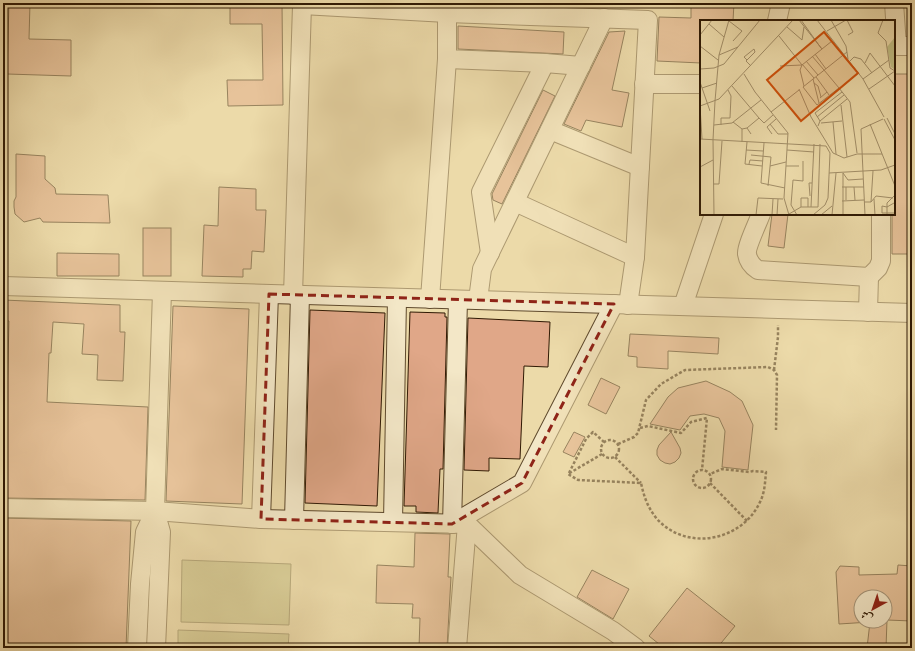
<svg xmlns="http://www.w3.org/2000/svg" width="915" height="651" font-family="'IM FELL Double Pica',Amiri,serif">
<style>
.green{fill:#c0bd82;stroke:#786c43}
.building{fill:#e0a788;stroke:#301a04;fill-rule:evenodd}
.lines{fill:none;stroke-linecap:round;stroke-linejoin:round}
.minor-casing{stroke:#5f4a2d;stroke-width:20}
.path{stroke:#301a04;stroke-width:2.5;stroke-dasharray:3 2;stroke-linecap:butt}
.minor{stroke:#f3e7c7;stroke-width:18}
.marked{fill:none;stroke:#8f2418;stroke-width:3;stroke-dasharray:8 5;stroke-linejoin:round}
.inset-road{fill:none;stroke:#a18d67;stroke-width:1}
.view{fill:#cc500b;fill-opacity:0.15;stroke:#cc500b;stroke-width:2}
.inset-edge{fill:none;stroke:#301a04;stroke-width:2}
</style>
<rect width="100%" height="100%" fill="#ecdaa9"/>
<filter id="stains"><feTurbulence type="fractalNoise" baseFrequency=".005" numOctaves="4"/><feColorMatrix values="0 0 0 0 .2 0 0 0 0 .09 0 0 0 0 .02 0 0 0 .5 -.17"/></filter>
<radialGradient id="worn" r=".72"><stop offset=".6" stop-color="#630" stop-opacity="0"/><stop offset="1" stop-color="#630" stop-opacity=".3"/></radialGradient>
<g class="green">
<path d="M182,560l109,4 -2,61 -108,-3z"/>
<path d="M178,630l111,4 -1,14h-110z"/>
</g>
<g class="building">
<path d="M9,3h21l-1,36 42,1v36l-64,-2z"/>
<path d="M230,3h52l1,102 -55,1 -1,-26h36l-1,-56h-32z"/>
<path d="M691,3h43l-1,18h-32v42l-44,-2 2,-44 32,1z"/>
<path d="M458,26l106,6 -1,22 -105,-5z"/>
<path d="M625,31l-13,59 17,3 -7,34 -36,-7 -5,11 -17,-7 45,-92z"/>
<path d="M894,74h18v180h-20v-40h2z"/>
<path d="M543,90l12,6 -53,108 -9,-4 -1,-6z"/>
<path d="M16,154l29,2v23l10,9 1,6 52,1 2,28 -67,-1 -3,-4 -16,4 -9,-8 -1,-7v-6l2,-4z"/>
<path d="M219,187l37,2v21h10l-2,42 -12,-1 -1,18h-8v8l-41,-1 2,-51 14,1z"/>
<path d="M772,214h16l-4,34 -16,-2z"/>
<rect x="143" y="228" width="28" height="48"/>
<path d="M57,253l62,1v22h-62z"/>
<path d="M3,300l117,5v27h5l-2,49 -26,-1 1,-25 -16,-1 2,-30 -31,-2 -2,31h-2l-2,49 101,5 -3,93 -142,-2v-98l4,1 2,-80 -6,-1z"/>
<path d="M173,306l76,3 -7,195 -76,-3z"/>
<path d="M310,310l75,3 -8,193 -72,-3z"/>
<path d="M410,312l35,1v4h2l-4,152h-3l-2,44 -22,-1v-6h-12z"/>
<path d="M468,318l82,4 -2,45 -24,-1 -4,93 -31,-1v13l-25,-1z"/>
<path d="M630,334l89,4 -1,16 -50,-3v18l-31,-2v-10l-9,-1z"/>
<path d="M601,378l19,9 -14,27 -18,-9z"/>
<path d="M706,381l24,11 12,9 11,24 -5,45 -26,-3 3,-36 -6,-13 -15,-4 -14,2 -10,14 -30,-6 18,-27 10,-9z"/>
<path d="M574,432l11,5 -11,20 -11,-5z"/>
<path d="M671,432l9,16 1,5 -2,5 -4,4 -5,2 -5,-1 -5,-3 -3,-5v-5l2,-5z"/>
<path d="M3,518l128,3 -5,127h-123z"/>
<path d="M415,533l35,1 -2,43h3l-4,71h-28l1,-30h-8l1,-14 -37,-1 1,-38 37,2z"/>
<path d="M898,565l14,1v55l-25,-1 -1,28h-19l3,-26 -31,2 -3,-52 4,-6 19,1v8l38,-1zM861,597h24v24h-24z"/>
<path d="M592,570l37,19 -16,30 -36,-22z"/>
<path d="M687,588l48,38 -18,22h-53l-15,-12z"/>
</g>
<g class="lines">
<defs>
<g id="minor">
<path d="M302,3v2l145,8 201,7 -13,237 -7,48"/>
<path d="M894,3l3,43h15"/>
<path d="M447,13v46l98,4 36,3"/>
<path d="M777,21l4,-18"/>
<path d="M644,84h57"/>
<path d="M550,130l90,37"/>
<path d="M515,202l120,55"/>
<path d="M761,214c-3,8 -15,33 -14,40 1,7 5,12 11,16l111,7 9,-9 3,-7v-47"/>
<path d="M490,253l-9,-61 64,-129"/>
<path d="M3,286l909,27"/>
<path d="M293,295l9,-290"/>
<path d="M430,299l17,-240"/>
<path d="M478,300l4,-31 122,-251"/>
<path d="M683,306l31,-92"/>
<path d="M868,312l1,-35"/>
<path d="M3,508l152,3 106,8 206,5 53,51 93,56 23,17"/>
<path d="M261,519l8,-225"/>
<path d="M294,520l6,-225"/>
<path d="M393,522l4,-224"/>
<path d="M452,524l70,-41 92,-179"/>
<path d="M452,524l6,-224"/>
<path d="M137,648l3,-64 5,-52 10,-21"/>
<path d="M156,648l5,-116 -6,-21 7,-220"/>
<path d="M457,648l10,-124"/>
</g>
</defs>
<use href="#minor" class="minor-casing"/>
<g class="path">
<path d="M774,370l4,-33v-12"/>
<path d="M640,428l8,-2 33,7 10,-11 16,-4 -5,52"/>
<circle cx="610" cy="449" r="9"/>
<path d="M618,444l16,-7 4,-4 8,-33 15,-16 24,-14 83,-3 6,3 3,5 -1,55"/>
<path d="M602,454l-34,20 10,6 63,3c3,14 7,25 16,36 30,33 85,22 103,-17 5,-10 5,-20 6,-30l-13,-1 -4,1 -27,-3 -12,5"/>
<path d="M615,457l26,26"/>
<circle cx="702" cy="479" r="9"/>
<path d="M569,473l17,-34 7,-7 11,10"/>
<path d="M710,483l37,38"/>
</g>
<use href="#minor" class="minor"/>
</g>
<path d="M0 0H915V651H0ZM269,294l345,10 -92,179 -70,41 -191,-5z" fill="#ecdaa9" fill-opacity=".55" fill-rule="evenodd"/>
<path class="marked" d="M269,294l345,10 -92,179 -70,41 -191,-5z"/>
<g transform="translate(700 20)">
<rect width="195" height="195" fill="#ecdaa9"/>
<path d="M195,17v33l-4,-3 -4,-20z" fill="#c0bd82"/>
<path class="inset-road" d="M99,0l23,29M101,0l20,28M117,0l46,59 21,38M131,0l15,26 2,13M147,0l6,12 -5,3M183,0l-5,13 8,8 4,27 5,3M29,1l13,10 -9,10M9,4l15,13M87,7l15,13 2,-13M127,11l19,-11M0,15l12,-15M79,16l23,29M0,26l18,14M115,34l11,15M19,35l19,-8M112,36l12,14M47,40l-3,-3 10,-8 1,3 -9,9 5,5M106,41l12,14M150,41l4,-4 7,2 11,14M165,43l5,-10 25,33M102,44l12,14M102,45l-2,5 4,16M80,46l22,-1 30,-24M0,49l14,-1 10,-4 36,-44M124,50l15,18M44,54l11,18 33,41 -4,65 5,17M116,57l11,15M113,59l6,24M163,59l26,-19M0,62l10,29M114,63l4,3 3,11M32,66l27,32M103,67l14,18 22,-17 11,14 7,51M103,67l44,-35M2,68l15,-5M99,69l12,28 22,36 11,5 13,-4h25M169,69l26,-18M120,78l7,-6 2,3M141,85l6,52M0,86l19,-7 74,-79M0,86l2,33M71,92l28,-22M117,97l27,-22M187,98l8,16M184,99l11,21M120,101l-5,-8 27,-21M33,102l9,7 5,-1M133,102l3,32M121,103l21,-2M70,104l8,10h10M170,104l25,62M14,105l18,-2 29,-23M21,105v-7h9l1,-22 -3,-6M118,106l2,-5 27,-22M51,114l-4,-6 12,-10 5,5 9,-8M72,114l-5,-7 9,-8M0,119l126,7 4,7 -2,45 -3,7 -12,10M42,122v-13M47,122l-2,22 17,2M64,123l-3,40 24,5M46,130l17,1M87,130l27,2M51,135l20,2 -3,29M49,144l1,-4 13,1M70,146l16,-4M86,146h13M0,147l13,-7M129,153l52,-3 14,-5M143,153l5,7 15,-1M13,164h6l3,-43M142,167h22M146,167v13M154,167l1,13M110,176l-1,-13h3M174,179l1,16M142,181l22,-1M164,182h7l5,-6 17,2M171,182l2,-31M194,183l-7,4 -5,-1v7h13M101,187v-9h7v9M111,187l3,-63M118,187l2,-63M89,194l12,-7h17M14,195l-1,-75 2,-39 4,-46 10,-35M56,195l2,-17 25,1M72,195l1,-16M77,195l1,-16M97,195l-6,-10 2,-25 10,1v-20M121,195l11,-9M132,195l4,-42M143,195v-42M165,195l-4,-86 22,-10M187,195v-12l8,-8"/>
<path class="view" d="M124,12l34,41 -57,48 -34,-41z"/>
<rect width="195" height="195" class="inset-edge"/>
</g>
<rect width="915" height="651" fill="none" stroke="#ecdaa9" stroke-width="16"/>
<rect x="4" y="4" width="907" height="643" fill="none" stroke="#301a04" stroke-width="2"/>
<rect x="8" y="8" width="899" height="635" fill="none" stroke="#301a04"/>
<g transform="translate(873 609) rotate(220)"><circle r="19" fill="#f3e7c7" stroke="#a59579"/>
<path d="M0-3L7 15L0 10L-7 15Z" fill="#8f2418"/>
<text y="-6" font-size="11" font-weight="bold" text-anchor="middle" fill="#301a04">ش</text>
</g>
<rect width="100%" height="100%" filter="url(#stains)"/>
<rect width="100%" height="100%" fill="url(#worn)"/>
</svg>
